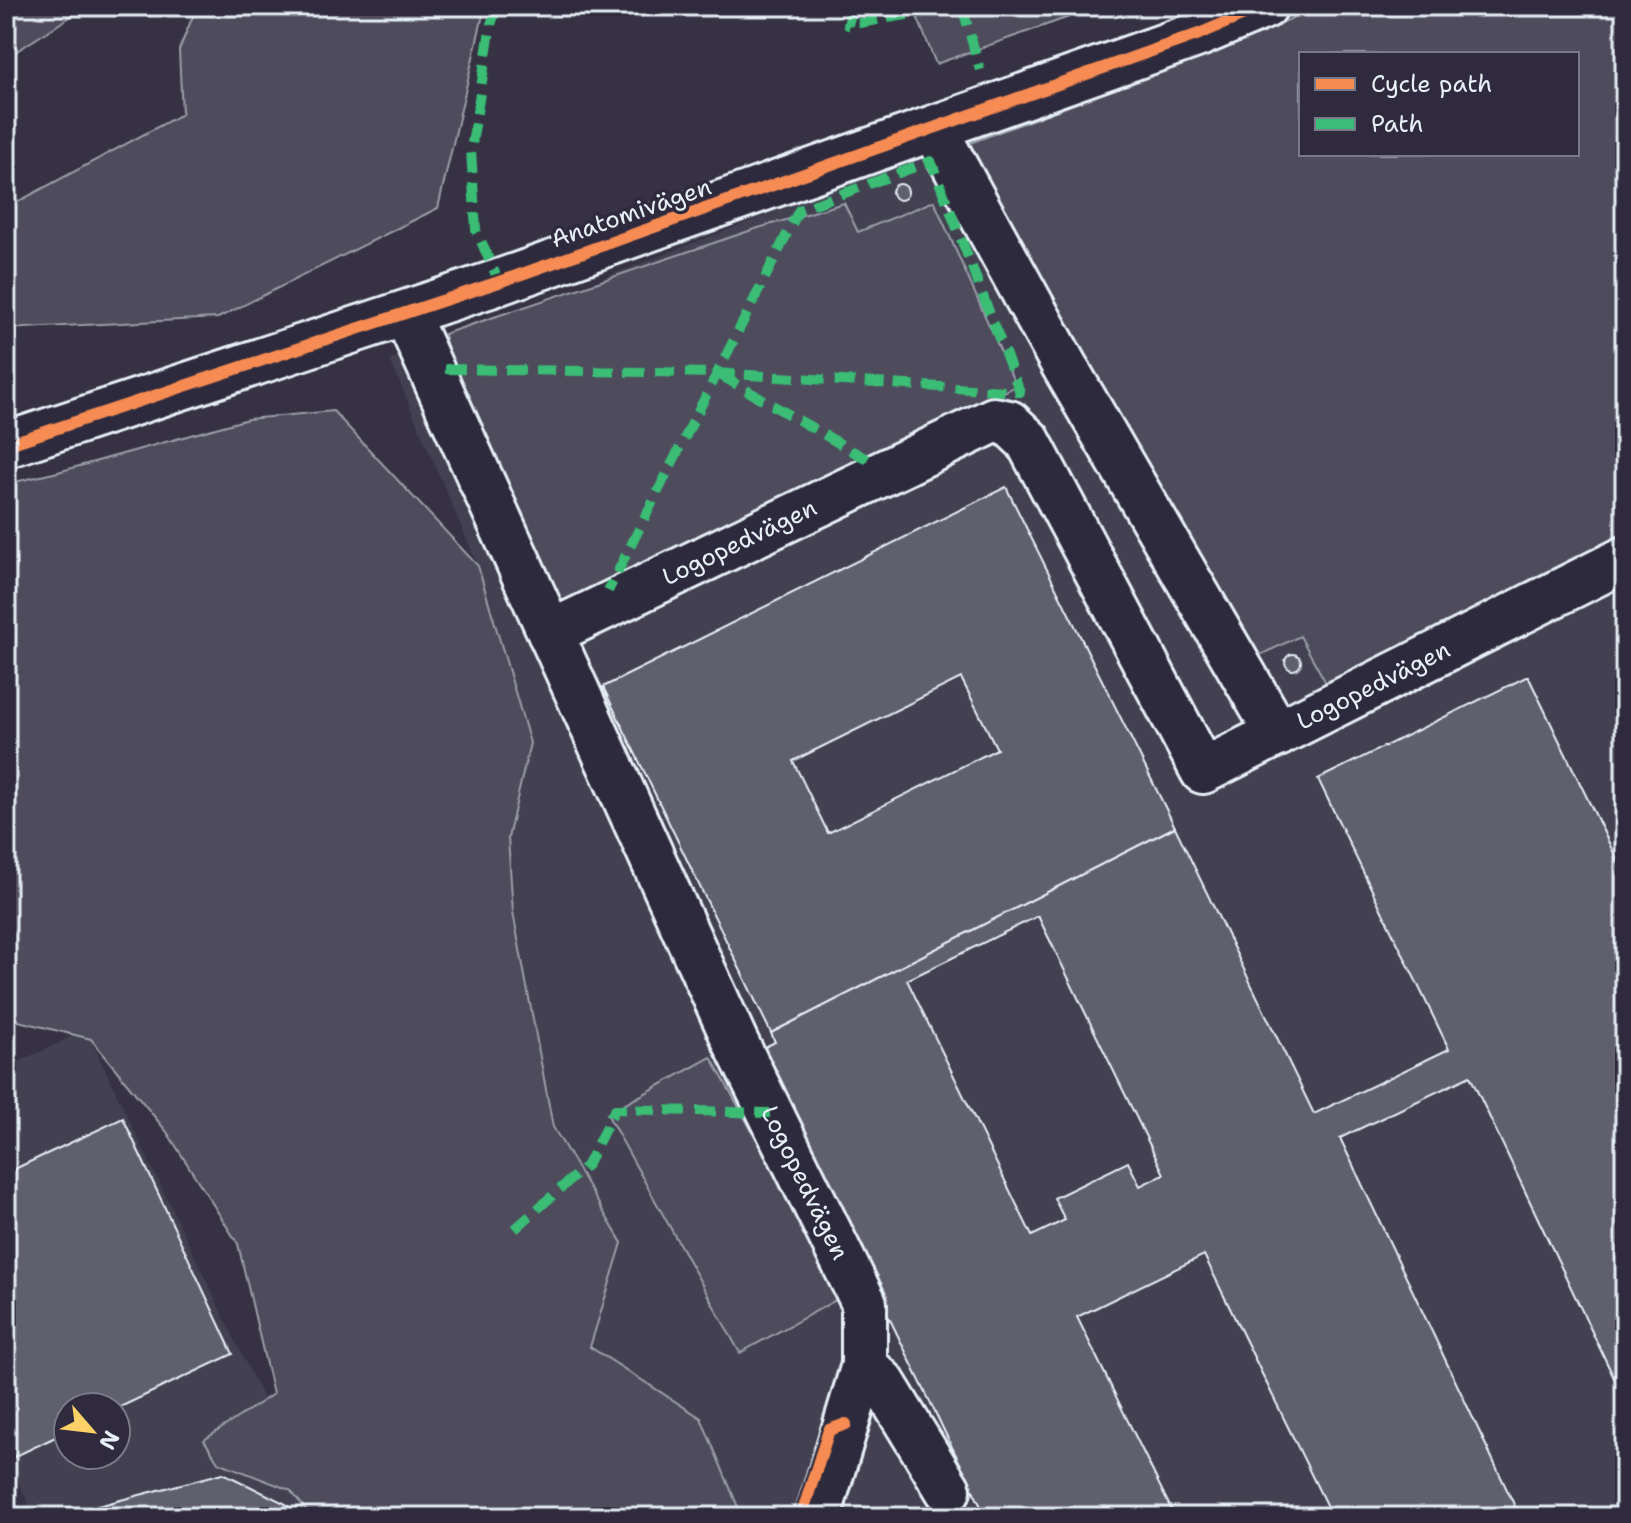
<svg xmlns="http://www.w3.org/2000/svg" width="1631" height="1523" font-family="'Shantell Sans',sans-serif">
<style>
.built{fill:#433f51;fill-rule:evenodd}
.green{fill:#4d4b5c;stroke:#9a9eaa;stroke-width:2;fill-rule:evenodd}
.building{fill:#605e6e;stroke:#e8f1f8;stroke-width:2;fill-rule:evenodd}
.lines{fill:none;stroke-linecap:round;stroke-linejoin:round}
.minor-casing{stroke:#e8f1f8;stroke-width:50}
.minor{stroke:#2f2a3d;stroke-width:44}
.quiet{stroke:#3abd76;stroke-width:10;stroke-dasharray:20 10;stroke-linecap:butt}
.cycleway-casing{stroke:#2f2a3d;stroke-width:17}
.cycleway{stroke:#f68b52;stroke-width:12}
.labels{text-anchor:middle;stroke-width:7;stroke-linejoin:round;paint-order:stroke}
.street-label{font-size:24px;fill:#e8f1f8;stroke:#2f2a3d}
</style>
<rect width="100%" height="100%" fill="#363244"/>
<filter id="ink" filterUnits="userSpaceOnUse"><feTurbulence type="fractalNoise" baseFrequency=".0125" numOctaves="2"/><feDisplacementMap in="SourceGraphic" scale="16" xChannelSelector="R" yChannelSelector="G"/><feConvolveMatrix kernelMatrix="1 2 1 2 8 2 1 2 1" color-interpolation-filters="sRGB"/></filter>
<g filter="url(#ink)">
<g class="built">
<path d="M1288,6h337v1511h-891l4,-10 -37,-89 -111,-71 32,-104 -69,-116 -40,-215 -5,-74 22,-96 -52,-176 -88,-206 596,-230zM1301,54h276v100h-276z"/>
<path d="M86,1030l234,487h-285l-29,-60v-419l12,24zM68,1407h48v48h-48z"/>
</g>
<g class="green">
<path d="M6,6h77l1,2 -78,50z"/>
<path d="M197,6h288l-47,202 -220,110 -212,11v-121l176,-94 -3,-64z"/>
<path d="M913,6h187l-164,58z"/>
<path d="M1322,6h303v537l-294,149 -31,-56 -40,19 -216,-367 -74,-145 231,-87zM1301,54h276v100h-276z"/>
<path d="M934,201l82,185 -456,223 -108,-240 -8,-35 311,-105 89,-26 14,29z"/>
<path d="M333,411l145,155 52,177 -22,95 5,74 40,215 69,116 -32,104 111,71 37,89 -4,10h-422l-22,-27 -72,-28 -14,-22 69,-46 -35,-150 -71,-112 -76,-93 -85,-21v-534l52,-12 190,-53z"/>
<path d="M711,1057l132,239 -103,57 -133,-239z"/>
</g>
<g class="building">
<circle cx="900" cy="192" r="8"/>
<path d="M1006,487l169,340 -404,206 -168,-346zM961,678l36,71 -169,84 -35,-72z"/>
<circle cx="1293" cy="662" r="8"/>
<path d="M1528,676l97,200v525l-155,-325 -130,62 180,379h-188l-128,-262 -127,62 98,200h-189l-227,-467 16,-8 -4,-9 404,-206 139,287 135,-65 -131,-270zM1038,916l126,258 -24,12 -12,-24 -74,36 11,22 -33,16 -125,-256z"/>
<path d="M123,1118l110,236 -117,55 -48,-2v24l-54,26 -8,-18v-266z"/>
<path d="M223,1473l63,31 12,13h-242z"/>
<path d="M749,1509l6,4 2,4h-16l1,-4z"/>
</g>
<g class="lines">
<defs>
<g id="minor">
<path d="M934,128l131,239 213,367"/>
<path id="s1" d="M406,314l330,729 128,260v62l-46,152"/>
<path d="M6,445l493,-163 700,-248 66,-28"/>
<path id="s2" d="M550,633l444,-213 15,3 19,18 175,330 422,-212"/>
<path d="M864,1365l19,18 65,107"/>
</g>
</defs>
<use href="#minor" class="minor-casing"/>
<use href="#minor" class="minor"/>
<g class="quiet">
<path d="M498,6l-7,18 -20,126 5,80 23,52"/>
<path d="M853,6l-5,19 111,-19"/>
<path d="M962,6l18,64"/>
<path d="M445,369l271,4 304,19 -89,-231 -132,49 -191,381"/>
<path d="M720,375l150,86"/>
<path d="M515,1229l72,-64 28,-56 155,4"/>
</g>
<defs>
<g id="cycleway">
<path d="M6,445l493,-163 700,-248 66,-28"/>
<path d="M801,1517l28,-87 17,-6"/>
</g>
</defs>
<use href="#cycleway" class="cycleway-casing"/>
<use href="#cycleway" class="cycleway"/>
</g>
</g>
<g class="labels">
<g class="street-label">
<text transform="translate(631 213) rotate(-19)" y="8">Anatomivägen</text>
<text dy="8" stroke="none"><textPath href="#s2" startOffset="210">Logopedvägen</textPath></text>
<text dy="8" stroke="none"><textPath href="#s2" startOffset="1098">Logopedvägen</textPath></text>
<text dy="8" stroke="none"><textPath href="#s1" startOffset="956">Logopedvägen</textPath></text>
</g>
</g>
<rect width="1631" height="1523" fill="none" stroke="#2f2a3d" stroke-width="32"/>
<rect x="16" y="16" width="1599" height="1491" fill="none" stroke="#e8f1f8" stroke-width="3" filter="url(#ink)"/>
<rect x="1299" y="52" width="280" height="104" fill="#2f2a3d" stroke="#797a88" stroke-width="2"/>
<rect x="1315" y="78" width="40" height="12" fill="#f68b52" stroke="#797a88" stroke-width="2"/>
<text x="1371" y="92" font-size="24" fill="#e8f1f8">Cycle path</text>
<rect x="1315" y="118" width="40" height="12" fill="#3abd76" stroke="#797a88" stroke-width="2"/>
<text x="1371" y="132" font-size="24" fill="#e8f1f8">Path</text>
<g transform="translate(92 1431) rotate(118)"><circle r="38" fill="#2f2a3d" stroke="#797a88" stroke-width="2"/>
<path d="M0-6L14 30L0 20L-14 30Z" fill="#ffd166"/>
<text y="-12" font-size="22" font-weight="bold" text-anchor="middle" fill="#e8f1f8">N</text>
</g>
</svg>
